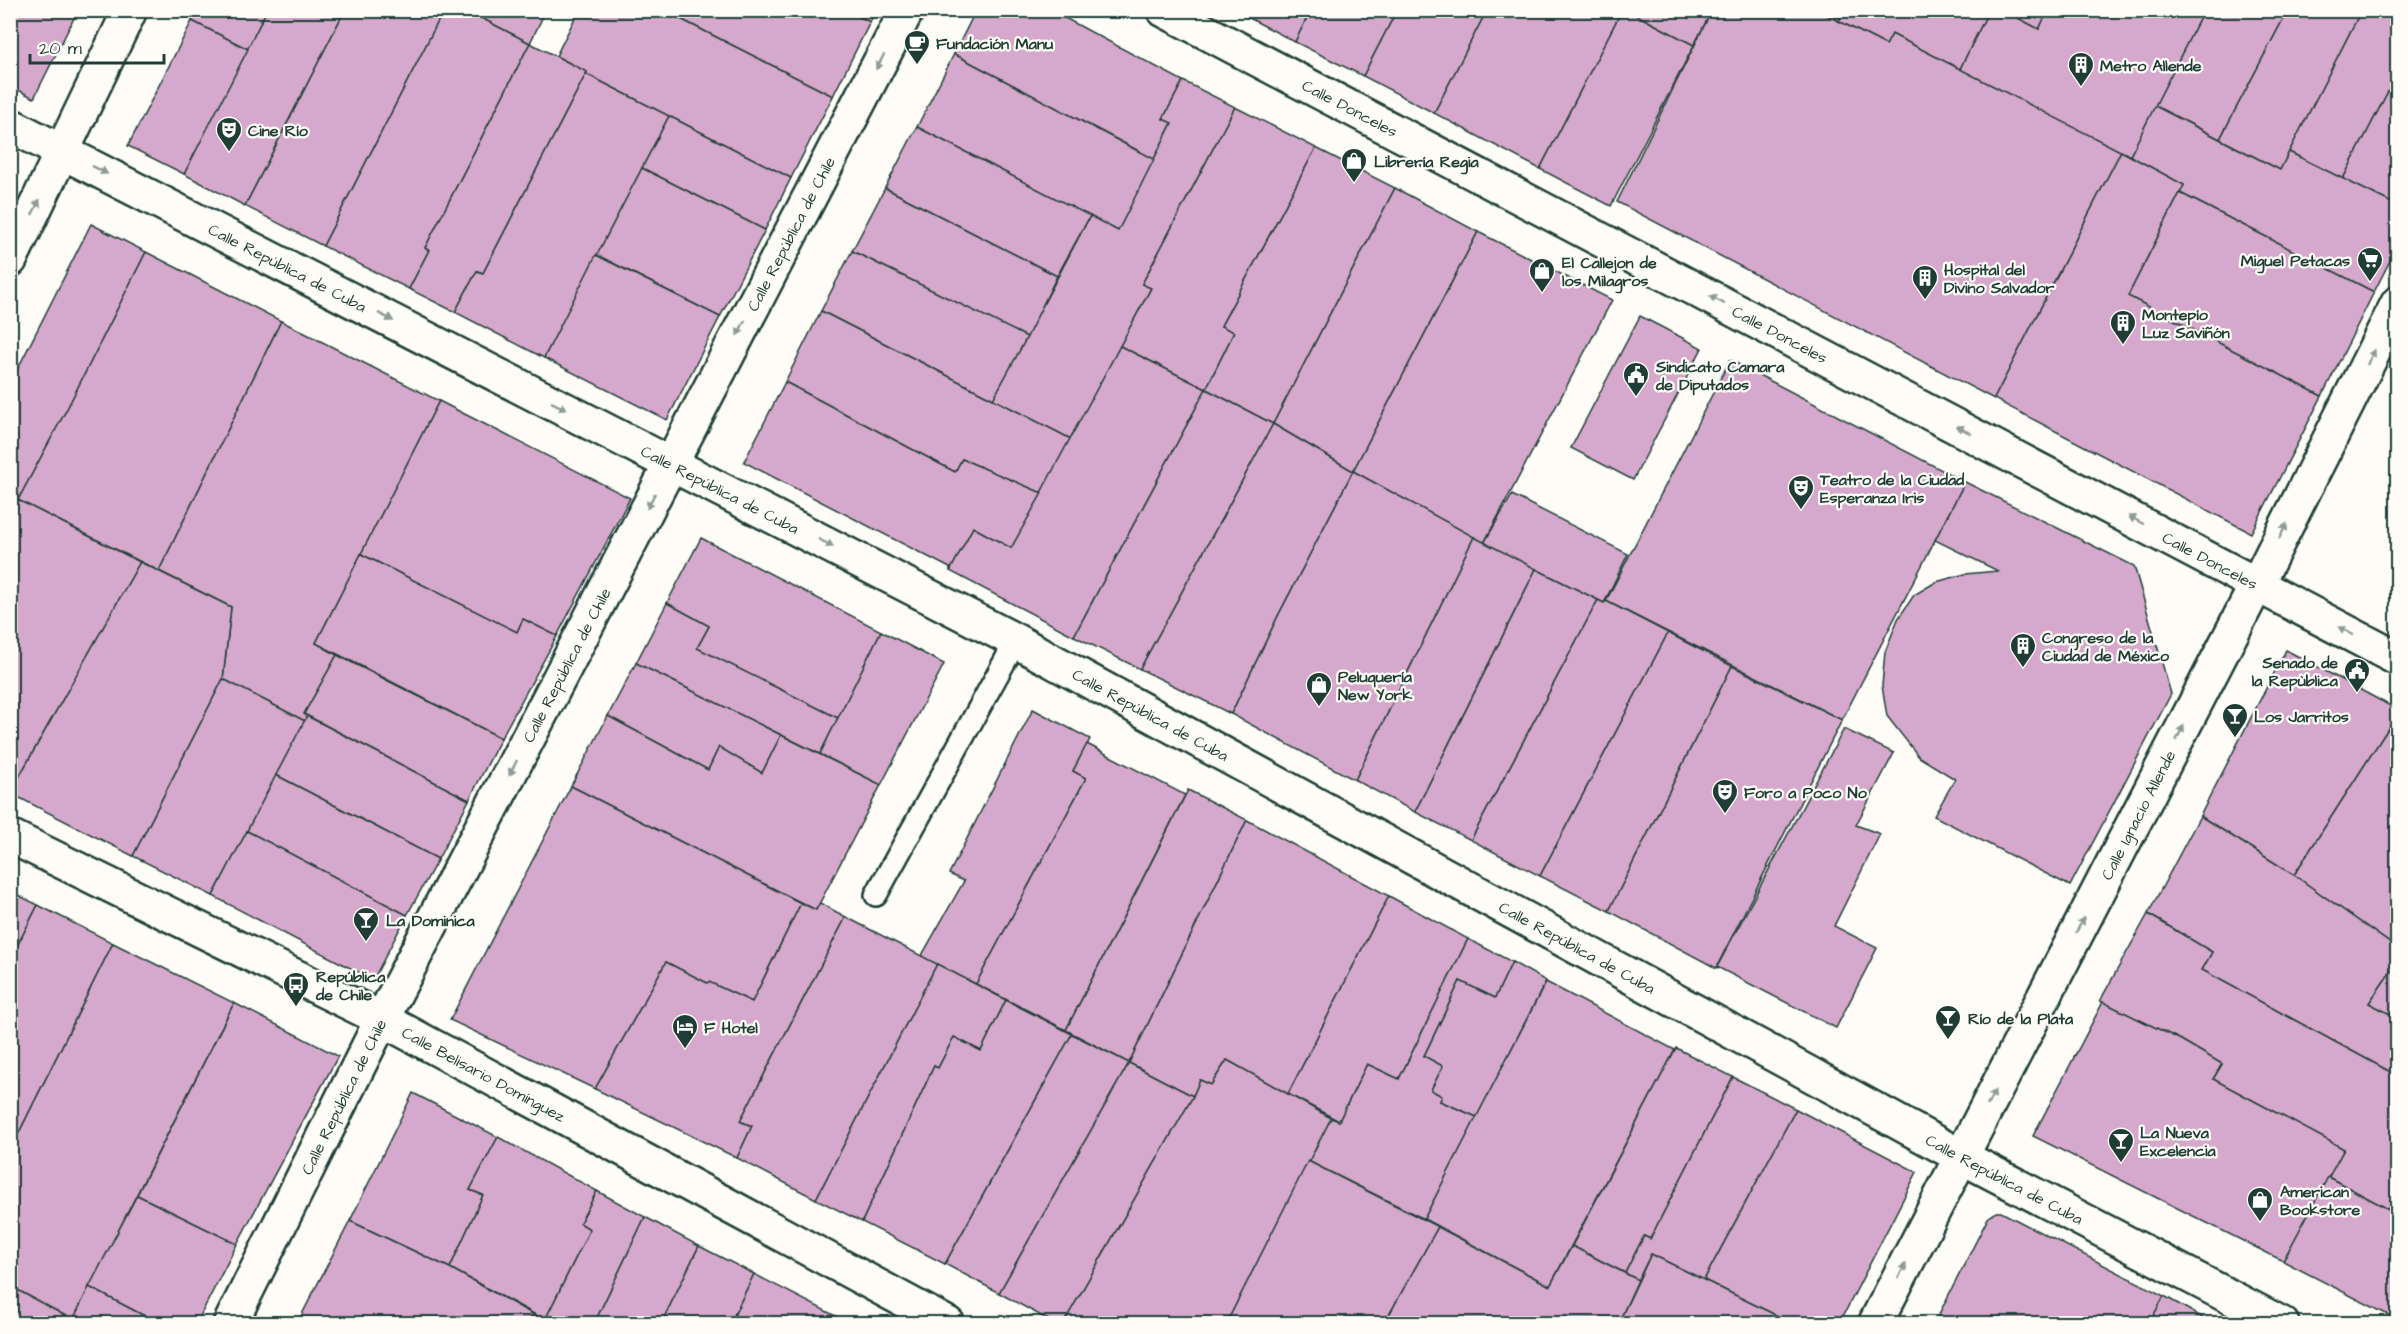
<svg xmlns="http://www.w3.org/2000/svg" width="2408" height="1334" font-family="'Architects Daughter',sans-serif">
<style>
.building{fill:#d6a9cc;stroke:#1f3d34;stroke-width:1.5}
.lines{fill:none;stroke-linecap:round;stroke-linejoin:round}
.service-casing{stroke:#1f3d34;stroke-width:26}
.minor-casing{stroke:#1f3d34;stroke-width:38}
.tertiary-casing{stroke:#1f3d34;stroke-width:38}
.service{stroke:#fdfcf7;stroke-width:21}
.minor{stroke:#fdfcf7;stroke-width:33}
.tertiary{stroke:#fdfcf7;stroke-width:33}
.oneway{fill:#8e9c96}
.labels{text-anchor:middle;stroke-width:4.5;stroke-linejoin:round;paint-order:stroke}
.poi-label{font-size:16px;font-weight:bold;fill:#1f3d34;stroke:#fdfcf7;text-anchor:start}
.street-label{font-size:16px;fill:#1f3d34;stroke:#fdfcf7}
</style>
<rect width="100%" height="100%" fill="#fdfcf7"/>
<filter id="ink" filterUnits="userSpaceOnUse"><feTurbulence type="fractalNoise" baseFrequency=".0167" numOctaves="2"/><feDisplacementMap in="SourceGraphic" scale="12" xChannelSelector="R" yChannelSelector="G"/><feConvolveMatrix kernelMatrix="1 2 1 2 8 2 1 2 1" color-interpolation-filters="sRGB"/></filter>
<g filter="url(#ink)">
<g class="building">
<path d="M10,10h68l-44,88 -24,-12z"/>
<path d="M197,10h70l-19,39 -56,-28z"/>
<path d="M267,10h78l-100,196 -61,-32z"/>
<path d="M345,10h99l-121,236 -78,-40z"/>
<path d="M444,10h22l64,33 -105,205 4,2 -20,39 -86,-43z"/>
<path d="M466,10h80l-16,33z"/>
<path d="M579,10h84l170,86 -42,82 -205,-104 1,-2 -31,-16z"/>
<path d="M663,10h184l23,12 -37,74z"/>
<path d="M847,10h29l-6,12z"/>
<path d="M976,10h74l133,71 -20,38 9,4 -18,36 -200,-105z"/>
<path d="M1234,10h77l-16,32z"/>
<path d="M1311,10h86l-34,66 -68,-34z"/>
<path d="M1397,10h90l-53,103 -71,-37z"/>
<path d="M1487,10h135l-82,159 -106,-56z"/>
<path d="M1622,10h5l67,35 -83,161 -71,-37z"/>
<path d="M1627,10h85l-18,35z"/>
<path d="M1712,10h105l69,35 6,-11 229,117 -127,248 -377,-197z"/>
<path d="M1817,10h28l-6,11z"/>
<path d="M1845,10h144l-29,59 -68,-35 -6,11 -47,-24z"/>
<path d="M1989,10h14l36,19 9,-19h156l-74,146 -170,-87z"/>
<path d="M2003,10h45l-9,19z"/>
<path d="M2204,10h84l-68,129 -65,-33z"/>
<path d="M2288,10h89l-4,7 -12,-6 -81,159 -60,-31z"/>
<path d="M2377,10h21v62l-55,107 -54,-27 72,-141 12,6z"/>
<path d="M192,21l56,28 -64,125 -56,-28z"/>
<path d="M530,43l57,29 -104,201 -6,-2 -22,41 -46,-23 20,-39 -4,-2z"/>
<path d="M954,54l201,106 -37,71 -201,-104z"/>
<path d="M2398,72v134l-55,-27z"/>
<path d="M586,74l83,42 -125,242 -89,-46 22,-41 6,2z"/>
<path d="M1183,81l52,26 -93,177 9,4 -80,151 -78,-40 97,-183 28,15 54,-108 -9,-4z"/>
<path d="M2155,106l125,64 9,-18 109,54v39l-24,47 -194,-99 4,-8 -54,-29z"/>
<path d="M1235,107l81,41 -95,178 13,6 -28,57 -86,-43 31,-58 -9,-4z"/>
<path d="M669,116l122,62 -26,52 -123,-62z"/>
<path d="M917,127l173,89 -33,60 -172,-88z"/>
<path d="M1316,148l79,40 -122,236 -67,-35 28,-57 -13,-6z"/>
<path d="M2121,151l63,34 -56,111 194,100 -71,137 -257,-134z"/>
<path d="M642,168l123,62 -45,87 -123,-62z"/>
<path d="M885,188l172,88 -30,61 -175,-86z"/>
<path d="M1395,188l83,44 -125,239 -80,-47z"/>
<path d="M2180,193l194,99 -52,104 -194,-100z"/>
<path d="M91,224l55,28 -78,155 -50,93 -8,-4v-112z"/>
<path d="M1478,232l134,68 -128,243 -131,-72z"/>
<path d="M852,251l175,86 -34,62 -172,-88z"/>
<path d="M146,252l135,69 -122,250 -141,-71 50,-93z"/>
<path d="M596,255l124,62 -53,103 -123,-62z"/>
<path d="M821,311l250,128 -29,54 -80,-34 -7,13 -170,-90z"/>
<path d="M1640,316l62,32 -69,132 -62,-32z"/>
<path d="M281,321l158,80 -123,242 21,12 -33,59 3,2 -2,5 -82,-42 8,-72 -72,-36z"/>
<path d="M1120,346l86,43 -132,247 -124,-65 23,-44 38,21z"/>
<path d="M1730,360l235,122 -123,238 -236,-119z"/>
<path d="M785,382l170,90 7,-13 80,34 -31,55 -38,-21 -23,44v-3l-206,-106z"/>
<path d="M1206,389l67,35 -133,245 -66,-33z"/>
<path d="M439,401l191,97 -73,138 -34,-17 -6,13 -156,-78z"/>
<path d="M1273,424l80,47 -76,147 -46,96 -91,-45z"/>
<path d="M1353,471l121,66 -119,243 -124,-66 46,-96z"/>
<path d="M1965,482l169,84 37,128 -101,192 -136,-70 21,-37 -36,-22 -32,-41 -5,-30 3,-34 13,-33 16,-24 22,-13 29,-8 33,-3 -63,-31z"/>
<path d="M1512,495l116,59 -24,49 -120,-60z"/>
<path d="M10,496l130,66 -130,231z"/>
<path d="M1474,537l62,32 -121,243 -60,-32z"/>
<path d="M701,538l180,93 -43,87 -141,-70 12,-22 -42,-23z"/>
<path d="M361,554l156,78 6,-13 34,17 -56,102 -185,-95z"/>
<path d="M140,562l91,45 -8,72 -90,177 -123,-63z"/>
<path d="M1536,569l62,31 -127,240 -56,-28z"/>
<path d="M1598,600l6,3 2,-2 62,32 -128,243 -69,-36z"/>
<path d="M667,603l42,23 -12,22 141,70 -18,36 -184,-91z"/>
<path d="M881,631l63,33 -63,121 -61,-31z"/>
<path d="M1668,633l64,33 -123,245 -69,-35z"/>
<path d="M2286,650l112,60v3l-104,162 -94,-59z"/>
<path d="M337,655l164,83 -32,62 -165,-86z"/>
<path d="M636,663l145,72 -19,38 -43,-26 -11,23 -100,-54z"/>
<path d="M1732,666l110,54 -126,248 -107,-57z"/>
<path d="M223,679l82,42 -92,175 -80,-40z"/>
<path d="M1033,709l57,30 -17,32 13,7 -110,206 -55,-27 43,-76 -15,-7z"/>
<path d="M2398,713v228l-4,5 -100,-71z"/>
<path d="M307,716l162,84 -31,59 -162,-84z"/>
<path d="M608,716l100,54 11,-23 43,26 19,-38 100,50 -65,125 -245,-124z"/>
<path d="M1844,729l50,24 -38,72 24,9 -46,92 43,22 -41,80 -119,-61z"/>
<path d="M1087,744l98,51 -119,235 -90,-46 110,-206 -13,-7z"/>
<path d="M276,775l162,84 -31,56 -160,-84z"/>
<path d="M571,786l230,117 -49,99 -43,-20 -2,1 -41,-21 -71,127 -145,-69z"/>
<path d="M1188,790l59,30 -118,243 -63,-33z"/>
<path d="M2200,816l94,59 104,74v12l-29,42 29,15v58l-196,-106 10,-18 -64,-38z"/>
<path d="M1247,820l142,76 -101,198 -61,-34 -16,25 -11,-5 -7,16 -64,-33z"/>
<path d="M247,831l160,84 -34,65 -160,-84z"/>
<path d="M10,891l28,14 -28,55z"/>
<path d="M1389,896l79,43 -69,140 -32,-15 -28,57 -51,-27z"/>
<path d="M801,903l15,7 4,-7 26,14 -106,204 12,5 -15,32 -142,-69 71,-127 41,21 2,-1 43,20z"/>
<path d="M38,905l75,38 -103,208v-191z"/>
<path d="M2148,914l64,38 -10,18 196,106v120l-8,14 -62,-33 16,-28 -131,-70 9,-15 -41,-24 -81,-39z"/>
<path d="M846,917l91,47 -121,235 -79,-41 15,-32 -12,-5z"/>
<path d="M1468,939l44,23 -17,36 -35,-17 -36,75 19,10 -12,24 11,6 -2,5 37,16 -53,102 -116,-58 23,-43 8,3 28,-57 32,15z"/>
<path d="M113,943l121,60 -161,317 -63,-34v-135z"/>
<path d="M2398,961v57l-29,-15z"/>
<path d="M1512,962l34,19 -69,136 -37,-16 2,-5 -11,-6 12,-24 -19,-10 36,-75 35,17z"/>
<path d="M937,964l69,36 -25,51 -27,-14 -16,31 -4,-2 -72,156 -46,-23z"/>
<path d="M1546,982l129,68 -125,236 -126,-67z"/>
<path d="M1006,1000l66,34 -127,230 -83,-42 72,-156 4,2 16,-31 27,14z"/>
<path d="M2103,1002l78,38 41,24 -9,15 131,70 -61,112 -250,-125z"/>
<path d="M234,1003l104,53 -101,188 -100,-49z"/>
<path d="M1072,1034l57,29 -130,230 -54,-29z"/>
<path d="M1676,1048l57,29 -83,162 -6,-3 -19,37 -53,-27z"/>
<path d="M1227,1060l104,58 -105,206h-163l130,-228 7,-16 11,5z"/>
<path d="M1129,1063l64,33 -130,228h-7l-57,-31z"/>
<path d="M1733,1077l63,32 -92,171 -53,-26 -13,26 -13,-7 19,-37 6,3z"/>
<path d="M413,1093l85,44 -28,53 13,5 -33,73 -100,-47z"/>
<path d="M1796,1109l121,63 -78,152h-45l-90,-44z"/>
<path d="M498,1137l99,54 -17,32 10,6 -45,91 -95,-52 33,-73 -13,-5z"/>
<path d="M1308,1161l130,66 -54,97h-158z"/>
<path d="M2328,1177l62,33 8,-14v124l-115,-59z"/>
<path d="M597,1191l48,26 -51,107h-44l-5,-4 45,-91 -10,-6z"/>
<path d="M137,1195l100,49 -41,80h-36l-71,-37z"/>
<path d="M1996,1212h5l163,84 -15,28h-215l54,-106z"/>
<path d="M645,1217l54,29 -38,78h-67z"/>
<path d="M350,1221l100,47 100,56h-253z"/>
<path d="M1438,1227l112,59 22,-40 66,34 -20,44h-234z"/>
<path d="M699,1246l55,28 -24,50h-69z"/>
<path d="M1651,1254l53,26 90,44h-176z"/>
<path d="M754,1274l97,50h-121z"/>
<path d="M10,1286l63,34 16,-33 71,37h-150z"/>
<path d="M2164,1296l50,28h-65z"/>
</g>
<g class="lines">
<defs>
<path id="service" d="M876,895l140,-254"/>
<g id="minor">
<path id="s1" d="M1164,10l1234,649"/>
<path id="s2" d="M10,125l1006,516 944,515 322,168"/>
<path d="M10,260l120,-250"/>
<path id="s3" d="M10,836l372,183 566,305"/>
</g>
<g id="tertiary">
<path id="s4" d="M230,1324l152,-305 525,-1009"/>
<path id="s5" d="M1875,1324l382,-740 141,-281"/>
</g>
</defs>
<use href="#service" class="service-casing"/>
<use href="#minor" class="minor-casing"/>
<use href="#tertiary" class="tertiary-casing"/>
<use href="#service" class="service"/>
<use href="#minor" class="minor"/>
<use href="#tertiary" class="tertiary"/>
</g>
<defs><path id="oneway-solid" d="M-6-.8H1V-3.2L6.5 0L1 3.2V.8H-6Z" transform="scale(1.5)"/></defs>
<g class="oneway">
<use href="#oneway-solid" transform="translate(880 62) rotate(118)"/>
<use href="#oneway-solid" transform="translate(100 170) rotate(27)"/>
<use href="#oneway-solid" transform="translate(36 207) rotate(-64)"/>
<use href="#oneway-solid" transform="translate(1717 300) rotate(-152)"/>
<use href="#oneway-solid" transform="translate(386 317) rotate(27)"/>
<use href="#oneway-solid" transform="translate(741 328) rotate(118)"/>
<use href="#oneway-solid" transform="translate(2371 357) rotate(-63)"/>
<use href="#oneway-solid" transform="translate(559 406) rotate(27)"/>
<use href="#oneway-solid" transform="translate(1964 430) rotate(-152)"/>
<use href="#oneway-solid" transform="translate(651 501) rotate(117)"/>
<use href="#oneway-solid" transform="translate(2136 520) rotate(-152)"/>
<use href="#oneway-solid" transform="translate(2283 531) rotate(-63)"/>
<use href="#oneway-solid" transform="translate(826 543) rotate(27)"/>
<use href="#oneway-solid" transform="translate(2346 631) rotate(-152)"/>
<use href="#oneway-solid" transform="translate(2180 733) rotate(-63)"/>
<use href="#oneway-solid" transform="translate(513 768) rotate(117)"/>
<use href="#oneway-solid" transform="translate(2080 925) rotate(-63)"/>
<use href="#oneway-solid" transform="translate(1991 1098) rotate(-63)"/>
<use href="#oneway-solid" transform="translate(1902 1271) rotate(-63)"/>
</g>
</g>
<defs>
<symbol id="cafe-pin" viewBox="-11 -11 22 30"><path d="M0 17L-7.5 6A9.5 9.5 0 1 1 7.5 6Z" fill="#1f3d34" stroke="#fdfcf7"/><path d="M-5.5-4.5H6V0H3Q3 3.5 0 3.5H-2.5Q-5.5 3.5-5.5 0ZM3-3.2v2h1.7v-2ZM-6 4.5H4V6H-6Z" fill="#fff"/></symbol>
<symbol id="building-pin" viewBox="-11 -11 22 30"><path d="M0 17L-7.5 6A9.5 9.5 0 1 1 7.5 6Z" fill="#1f3d34" stroke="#fdfcf7"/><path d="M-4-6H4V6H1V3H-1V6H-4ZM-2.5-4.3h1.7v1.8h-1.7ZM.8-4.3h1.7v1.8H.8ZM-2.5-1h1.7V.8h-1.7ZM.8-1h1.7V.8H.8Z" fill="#fff"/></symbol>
<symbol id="theatre-pin" viewBox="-11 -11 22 30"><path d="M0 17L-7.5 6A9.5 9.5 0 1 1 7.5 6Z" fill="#1f3d34" stroke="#fdfcf7"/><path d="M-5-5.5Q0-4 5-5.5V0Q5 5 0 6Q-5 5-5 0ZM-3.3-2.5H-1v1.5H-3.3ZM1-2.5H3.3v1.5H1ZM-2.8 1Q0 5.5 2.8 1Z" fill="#fff"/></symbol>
<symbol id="shop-pin" viewBox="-11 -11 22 30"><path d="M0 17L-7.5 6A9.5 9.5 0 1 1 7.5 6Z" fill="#1f3d34" stroke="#fdfcf7"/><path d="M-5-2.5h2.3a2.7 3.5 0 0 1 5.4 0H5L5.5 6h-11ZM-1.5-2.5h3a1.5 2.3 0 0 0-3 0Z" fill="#fff"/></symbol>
<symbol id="supermarket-pin" viewBox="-11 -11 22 30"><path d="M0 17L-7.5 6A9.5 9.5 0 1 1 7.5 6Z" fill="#1f3d34" stroke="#fdfcf7"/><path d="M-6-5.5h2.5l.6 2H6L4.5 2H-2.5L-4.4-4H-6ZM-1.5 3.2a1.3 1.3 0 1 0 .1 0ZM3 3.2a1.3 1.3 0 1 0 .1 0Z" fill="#fff"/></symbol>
<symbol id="civic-pin" viewBox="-11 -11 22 30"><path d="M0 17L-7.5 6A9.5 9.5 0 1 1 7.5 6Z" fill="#1f3d34" stroke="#fdfcf7"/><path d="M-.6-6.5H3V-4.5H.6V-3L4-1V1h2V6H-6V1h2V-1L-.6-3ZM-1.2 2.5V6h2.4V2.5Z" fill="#fff"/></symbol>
<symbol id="bar-pin" viewBox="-11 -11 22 30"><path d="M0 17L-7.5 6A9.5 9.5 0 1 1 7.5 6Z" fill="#1f3d34" stroke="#fdfcf7"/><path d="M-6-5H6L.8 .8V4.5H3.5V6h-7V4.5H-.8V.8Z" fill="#fff"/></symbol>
<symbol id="bus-pin" viewBox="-11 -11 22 30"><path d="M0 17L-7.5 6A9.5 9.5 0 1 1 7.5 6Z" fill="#1f3d34" stroke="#fdfcf7"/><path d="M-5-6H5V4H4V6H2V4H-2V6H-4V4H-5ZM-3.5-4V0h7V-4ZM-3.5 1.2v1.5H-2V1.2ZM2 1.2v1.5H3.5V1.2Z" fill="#fff"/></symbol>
<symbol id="hotel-pin" viewBox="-11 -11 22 30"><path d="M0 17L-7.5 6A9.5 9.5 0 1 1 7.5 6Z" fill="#1f3d34" stroke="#fdfcf7"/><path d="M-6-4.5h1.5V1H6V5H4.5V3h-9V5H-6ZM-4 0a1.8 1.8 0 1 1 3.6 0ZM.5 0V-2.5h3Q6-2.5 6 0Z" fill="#fff"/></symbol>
</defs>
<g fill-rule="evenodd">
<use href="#cafe-pin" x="902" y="28" width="30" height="40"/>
<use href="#building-pin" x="2066" y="50" width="30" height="40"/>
<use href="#theatre-pin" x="214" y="115" width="30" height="40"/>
<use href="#shop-pin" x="1339" y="146" width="30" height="40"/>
<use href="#supermarket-pin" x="2355" y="245" width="30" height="40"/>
<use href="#shop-pin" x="1527" y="256" width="30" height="40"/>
<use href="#building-pin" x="1910" y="263" width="30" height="40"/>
<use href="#building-pin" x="2108" y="308" width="30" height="40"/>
<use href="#civic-pin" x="1621" y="360" width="30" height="40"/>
<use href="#theatre-pin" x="1786" y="473" width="30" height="40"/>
<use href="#building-pin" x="2008" y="631" width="30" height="40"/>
<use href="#civic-pin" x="2342" y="656" width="30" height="40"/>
<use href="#shop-pin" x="1304" y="670" width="30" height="40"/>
<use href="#bar-pin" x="2220" y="701" width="30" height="40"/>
<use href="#theatre-pin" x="1710" y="777" width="30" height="40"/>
<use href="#bar-pin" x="351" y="905" width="30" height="40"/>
<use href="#bus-pin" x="281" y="970" width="30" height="40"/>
<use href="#bar-pin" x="1933" y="1003" width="30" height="40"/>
<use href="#hotel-pin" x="670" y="1012" width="30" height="40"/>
<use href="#bar-pin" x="2106" y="1126" width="30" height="40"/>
<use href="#shop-pin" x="2245" y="1185" width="30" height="40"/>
</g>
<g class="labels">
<g class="poi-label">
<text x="936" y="49">Fundación Manu</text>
<text x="2100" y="71">Metro Allende</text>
<text x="248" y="136">Cine Río</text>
<text x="1374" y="167">Librería Regia</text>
<text x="2350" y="266" text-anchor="end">Miguel Petacas</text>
<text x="1562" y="268">El Callejon de<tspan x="1562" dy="18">los Milagros</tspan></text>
<text x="1944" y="275">Hospital del<tspan x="1944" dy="18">Divino Salvador</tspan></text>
<text x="2142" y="320">Montepío<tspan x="2142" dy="18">Luz Saviñón</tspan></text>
<text x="1656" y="372">Sindicato Camara<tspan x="1656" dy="18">de Diputados</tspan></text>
<text x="1820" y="485">Teatro de la Ciudad<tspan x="1820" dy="18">Esperanza Iris</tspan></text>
<text x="2042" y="643">Congreso de la<tspan x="2042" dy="18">Ciudad de México</tspan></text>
<text x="2338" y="668" text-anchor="end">Senado de<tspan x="2338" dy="18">la Repùblica</tspan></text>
<text x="1338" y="682">Peluquería<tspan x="1338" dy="18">New York</tspan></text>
<text x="2254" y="722">Los Jarritos</text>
<text x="1744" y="798">Foro a Poco No</text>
<text x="386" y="926">La Dominica</text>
<text x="316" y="982">República<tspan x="316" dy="18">de Chile</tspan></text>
<text x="1968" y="1024">Río de la Plata</text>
<text x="704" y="1033">F Hotel</text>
<text x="2140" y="1138">La Nueva<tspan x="2140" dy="18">Excelencia</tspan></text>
<text x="2280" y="1197">American<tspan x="2280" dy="18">Bookstore</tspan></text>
</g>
<g class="street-label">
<text dy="6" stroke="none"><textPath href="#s1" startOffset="210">Calle Donceles</textPath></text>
<text dy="6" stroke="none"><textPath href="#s4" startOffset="1226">Calle República de Chile</textPath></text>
<text dy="6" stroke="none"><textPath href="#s2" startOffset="312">Calle República de Cuba</textPath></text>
<text dy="6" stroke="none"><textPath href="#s1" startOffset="696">Calle Donceles</textPath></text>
<text dy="6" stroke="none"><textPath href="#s2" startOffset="798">Calle República de Cuba</textPath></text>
<text dy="6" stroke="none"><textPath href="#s1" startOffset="1182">Calle Donceles</textPath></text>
<text dy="6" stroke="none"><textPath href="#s4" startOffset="740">Calle República de Chile</textPath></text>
<text dy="6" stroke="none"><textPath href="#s2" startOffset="1284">Calle República de Cuba</textPath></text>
<text dy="6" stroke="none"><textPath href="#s5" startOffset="573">Calle Ignacio Allende</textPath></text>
<text dy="6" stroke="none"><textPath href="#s2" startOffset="1770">Calle República de Cuba</textPath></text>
<text dy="6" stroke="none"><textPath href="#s3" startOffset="530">Calle Belisario Domínguez</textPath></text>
<text dy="6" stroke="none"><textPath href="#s4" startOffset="254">Calle República de Chile</textPath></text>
<text dy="6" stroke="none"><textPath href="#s2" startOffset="2256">Calle República de Cuba</textPath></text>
</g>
</g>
<rect width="2408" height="1334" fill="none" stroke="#fdfcf7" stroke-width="36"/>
<rect x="18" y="18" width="2372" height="1298" fill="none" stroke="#1f3d34" stroke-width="2" filter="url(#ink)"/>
<path d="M30 54v9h134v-9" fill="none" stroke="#1f3d34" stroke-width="3"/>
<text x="39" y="54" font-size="18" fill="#1f3d34" stroke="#fdfcf7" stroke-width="4.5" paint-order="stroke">20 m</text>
</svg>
